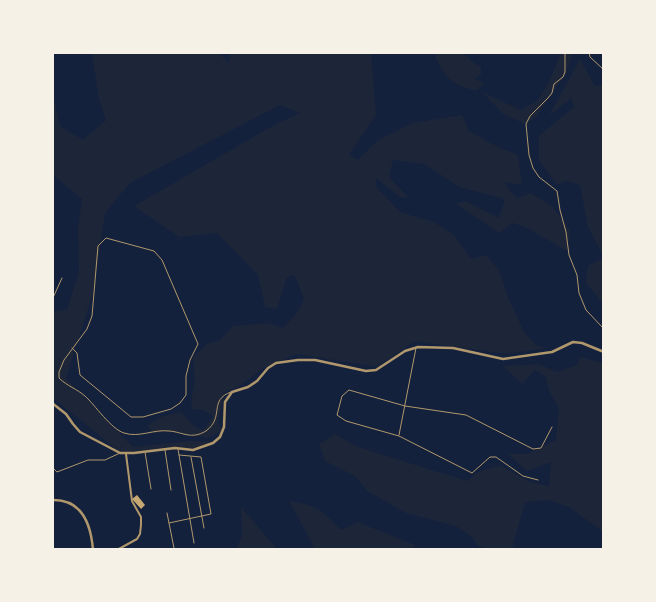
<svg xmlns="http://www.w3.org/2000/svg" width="656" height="602" font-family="'Fira Sans',sans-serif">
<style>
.green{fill:#1d2539}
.building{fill:#c6a872}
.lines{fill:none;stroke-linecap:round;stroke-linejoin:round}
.service{stroke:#b1986c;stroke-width:1}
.minor{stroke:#b1986c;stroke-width:2}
.tertiary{stroke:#b1986c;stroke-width:2.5}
</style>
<rect width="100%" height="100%" fill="#14213d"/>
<g class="green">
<path d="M92,53h127l10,10 1,-10h141l5,62 -27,40 9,5 19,-19 35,-18 50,-8 7,16 25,14 24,10 4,30 -17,-3 4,8 8,8 14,-5 22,14 17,24 -3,20 -40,-23 -14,-5 -14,10 -43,-29 9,-3 34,17 6,-19 -46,-12 -35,-23 -31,-4 -4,17 20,21 -9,-1 -24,-19v9l24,25 34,10 20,13 17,24 15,-4 13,15 9,27 16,35 12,13 10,3 -39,6 -92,-13 -38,26 -80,-13 -32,13 -27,20 -13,5 -7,30 4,9 -14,7 -35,-6 -19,1 -7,-7 16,-10 18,-4 13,14 9,4 10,-14 -10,-6 -11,-1 -1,-7 4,-22 -2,-23 14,-13 12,-3 14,-15 35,-3 15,5 14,-15 7,-14 -8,-21 -5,-3 -5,4 -9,30 -12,-2 -7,-32 -41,-42 -38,4 -45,-31 142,-82 24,-11 -20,-8 -150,78 -25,30 -12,80 -27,85 67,69 57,-6 23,1 9,-5 -8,8 -35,5 -58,3 -68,-55v-87l14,-1 12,-39 -1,-43 4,-29 -29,-24 -1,-86 8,37 23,14 23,-20 -7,-21z"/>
<path d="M434,53c10,-1 25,-3 34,4 5,5 6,7 13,10v8l-7,4 10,4 -7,7c-10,0 -26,-7 -32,-16 -5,-6 -8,-15 -11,-21z"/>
<path d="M561,53h12l-7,20 -30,44 -11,7 -22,-10 -21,-22 39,18 16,-9 11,-17z"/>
<path d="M580,59l15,27 8,-1v170l-15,-28 -8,-42 -14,-4 -9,4 -18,-25v-24l35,-29 -3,-9 -22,18z"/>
<path d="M603,258v46l-17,-21 2,-17z"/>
<path d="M580,357l23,6v169l-34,-25 -21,-7 -23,2 -13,47h-24l-10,-3 -6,-9 -16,-11 -50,-13 -39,-22 -12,-15 -30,-15 -6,-17 16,-10 23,13 109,34 11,-9 22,-7 30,17 19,4 2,-24 -24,9 -19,-17h20l28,-14 3,-32 -10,-17 -3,-14 -11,-7 -13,14 -19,-18 36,-2 18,8 20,-7z"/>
<path d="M289,501c30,5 31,8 52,29l17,-8 57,23 -3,5 -97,-1z"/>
<path d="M241,507l36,42h-41l6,-13z"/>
</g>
<path class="building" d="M137,495l8,10 -4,4 -9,-10z"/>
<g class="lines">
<g class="service">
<path d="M565,52v20l-2,5 -9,7 -2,9 -4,5 -18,18 -4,8 3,31 4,13 6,9 18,14 3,19 6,22 3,23 8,20 2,18 7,17 18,19"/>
<path d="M589,52l1,5 14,13"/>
<path d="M52,300l10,-22"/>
<path d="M72,348l5,5 3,22 51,42h12l28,-8 9,-6 6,-8v-19l4,-16 8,-16 -36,-84 -8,-9 -48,-13 -8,8 -6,70 -5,13 -23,31 -5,12v6c8,8 18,11 26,18 10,9 26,33 39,37 15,5 30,-4 45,-2 14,1 22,9 37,0 19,-14 2,-31 25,-39"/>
<path d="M399,435l17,-87"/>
<path d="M178,449l16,94"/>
<path d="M165,450l6,40"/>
<path d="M145,452l6,37"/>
<path d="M191,457l13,71"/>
<path d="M52,467l5,5 31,-12h17l15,-7"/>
<path d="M538,480l-15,-4 -27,-19h-6l-18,16 -73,-37 -53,-15 -9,-6 5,-19 7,-6 56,16 61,9 67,34 8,-1 11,-21"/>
<path d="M167,513l7,35"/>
<path d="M169,523l42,-9 -10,-57 -22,-2"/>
</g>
<path class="minor" d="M117,550l20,-11 3,-5 1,-9v-8l-9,-16 -6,-47"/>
<g class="tertiary">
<path d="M52,403l14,11 7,10 7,8 40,21h14l41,-5 18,2 20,-7 7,-6 4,-10 1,-25 7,-10 16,-5 9,-6 11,-13 8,-5 22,-3h17l51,11 10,-1 29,-19 13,-4 35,1 50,11 49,-7 21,-10 9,1 22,9"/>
<path d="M52,500c30,-1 39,25 41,50"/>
</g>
</g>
<rect width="656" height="602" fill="none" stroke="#f6f1e7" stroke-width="108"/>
</svg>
